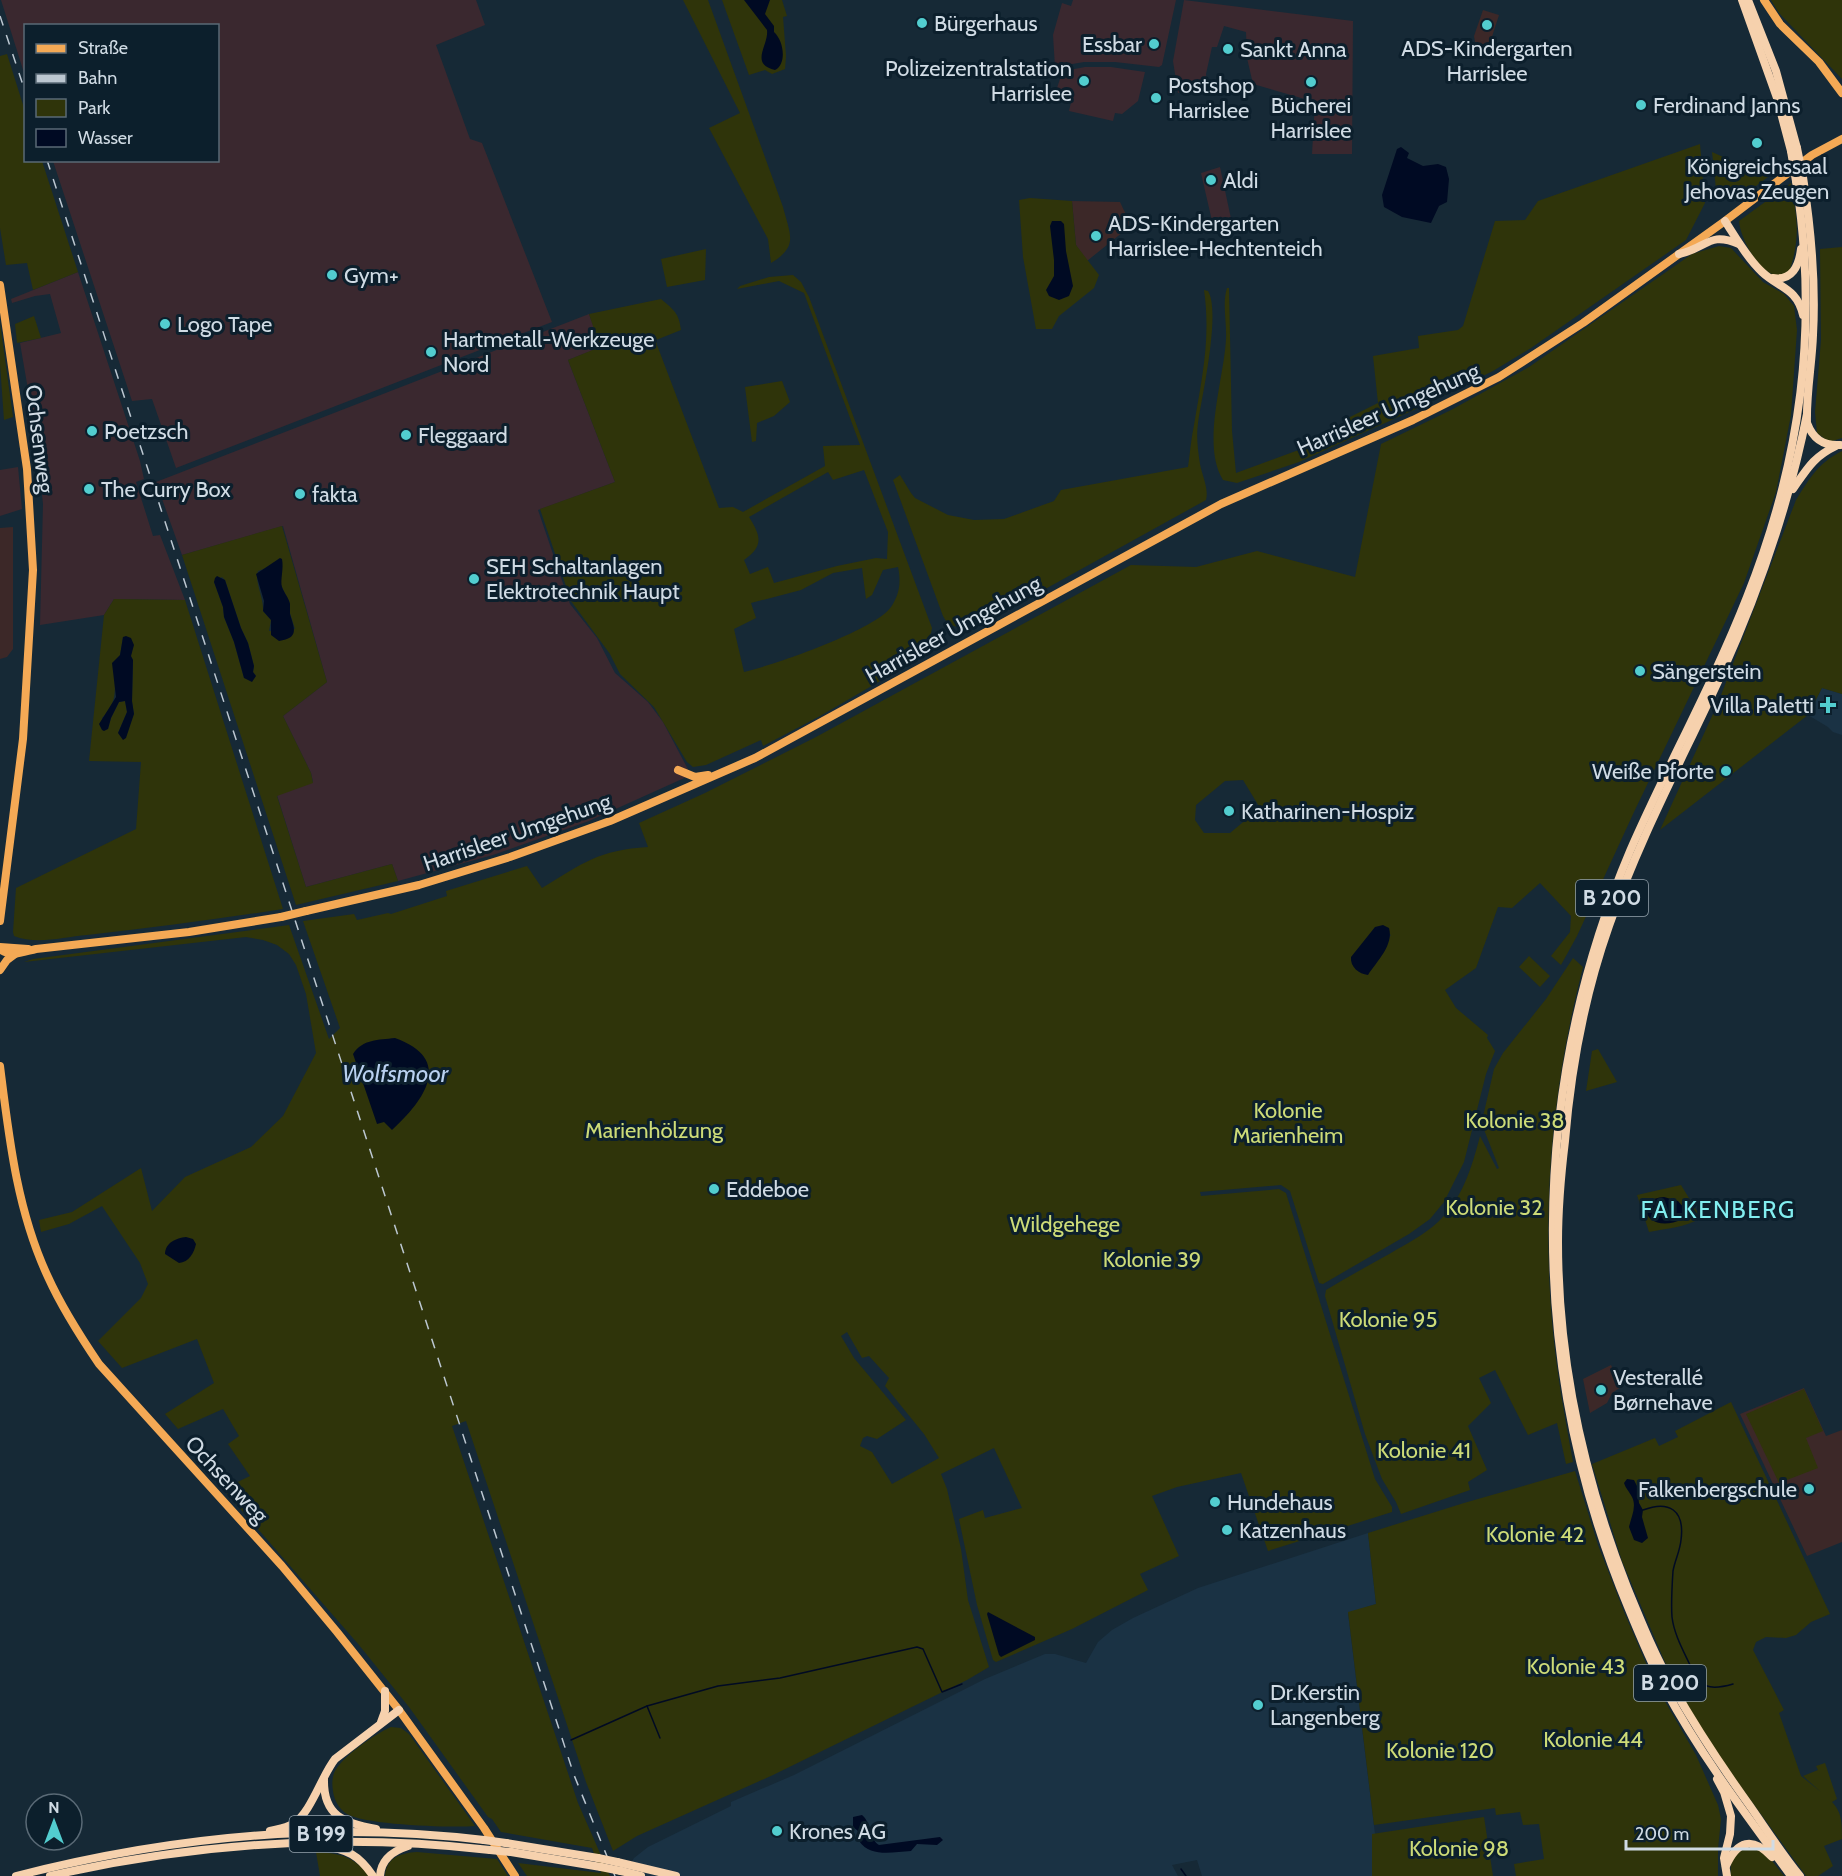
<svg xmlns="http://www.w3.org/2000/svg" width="1842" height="1876" font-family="Cabin,sans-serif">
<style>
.commercial{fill:#3a282f}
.built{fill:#1a3244}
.education{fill:#3c2828}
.green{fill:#2f340a;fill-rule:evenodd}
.water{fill:#000a23}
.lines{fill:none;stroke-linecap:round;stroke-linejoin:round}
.stream{stroke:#000a23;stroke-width:1.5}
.major{stroke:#f4a955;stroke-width:8}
.highway{stroke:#f6d1ad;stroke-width:8}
.rail{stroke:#bcc7d1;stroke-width:1.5;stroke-dasharray:10 10;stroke-linecap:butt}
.major-bridge{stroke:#f4a955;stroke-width:8}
.highway-bridge{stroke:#f6d1ad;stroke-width:8}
.poi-dot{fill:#52cdcf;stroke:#0c1f2c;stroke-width:2}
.labels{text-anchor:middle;stroke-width:6;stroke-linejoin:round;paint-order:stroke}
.shield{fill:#0c1f2c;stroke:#95a3ad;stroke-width:1.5}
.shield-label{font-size:21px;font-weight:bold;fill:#d0dbe4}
.poi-label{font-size:22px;fill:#d0dbe4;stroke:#0c1f2c;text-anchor:start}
.street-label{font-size:22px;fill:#d0dbe4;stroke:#0c1f2c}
.park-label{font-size:22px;fill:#cddb77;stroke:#0c1f2c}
.water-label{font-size:24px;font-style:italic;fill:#b9d1f0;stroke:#0c1f2c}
.neighbourhood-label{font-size:24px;letter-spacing:1.5px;fill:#81edef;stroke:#0c1f2c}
</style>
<rect width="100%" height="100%" fill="#162936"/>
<g class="commercial">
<path d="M1,0h475l9,25 -49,20 34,94 12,4 70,179 -376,146 -24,-69 -20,2 -79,-240 165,-1v-134h-192l-1,50z"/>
<path d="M1073,0h103l-14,65 -3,2 -44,-5h-31l-29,5 -2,-32 9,-32 9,3z"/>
<path d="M1184,0l169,21 -1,133h-40l3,-52 -62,-18 -6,-26 -1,-26 -22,-6 -7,21h-5l-6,27 1,7 -1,5 -28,7 -5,-32z"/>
<path d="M1085,67h26l34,5 -7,29 -16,13 -7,-1 -2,8 -44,-10 3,-13 -12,-4v-4l-3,-2 3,-9 -1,-7z"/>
<path d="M1220,167l13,61 -18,6 -14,-61z"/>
<path d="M78,272l62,189 4,18 -8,3 17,54 7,-1 25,65 -71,-1 -10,16 -64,10 3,-121 -8,-74 -15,-87 41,-10 -11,-39 -15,2 -23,7 -1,-4z"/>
<path d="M589,314l12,33 -33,13 47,122 -77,28 32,94 27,34 18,35 33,29 15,20 28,53 -102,46 -96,34 -95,26 -6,-17 -86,23 -29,-92 36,-13 -2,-9 -28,-57 44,-34 -44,-156 -101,29 -26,-73z"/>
<path d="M18,467l4,42 -22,7v-46z"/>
</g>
<g class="built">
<path d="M1822,688l20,6v41l-9,-3 -5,-5 -20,-12z"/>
<path d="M1368,1533l8,71 -28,9 27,221h-3v42h-170l-5,-16 -25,5 6,11h-554l10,-18 14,-11 83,-41v-4l63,-27 191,-96 60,-25h10l31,9 12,-21 14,-12 21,-12 65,-30z"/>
</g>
<g class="education">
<path d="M1483,10l16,5 -10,31 -14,-4 -1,-6z"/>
<path d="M1072,201l48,1 9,19 -1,7 -41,33 -11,-16z"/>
<path d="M13,527v122l-6,8 -7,2v-131z"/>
<path d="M1611,1365l10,22 -9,6 -5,10 -17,10 -7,-34z"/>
<path d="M1804,1388l22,48 16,-6v112l-35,14 -67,-142z"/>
</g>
<g class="green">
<path d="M683,0h25l75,207c7,28 16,39 -12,56l-3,-24 -59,-111 31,-15z"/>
<path d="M722,0h60l5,16 -4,1 3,39 -1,13 -13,5 -7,-4 -16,5z"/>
<path d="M1771,0h71v79l-63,-66z"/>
<path d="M7,54l18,57 1,49 16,1 36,111 -45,18 -6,-27 -21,2 -6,-37v-172z"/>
<path d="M1700,144l5,59 -19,37 -155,108 -38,23 -77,38 -117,53 -62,21 -14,-3c-22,-35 1,-101 3,-141 1,-16 -4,-36 1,-51h2l3,143 4,42 109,-40 -1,-13 34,-17 -5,-47 46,-8 -1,-12 40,-6 5,-4 32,-105 30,-1 13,-19z"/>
<path d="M1712,152l56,25 -24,18h-22l-6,-6z"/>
<path d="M1791,183c6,35 10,55 -2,89 -1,1 -9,4 -9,4 -20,0 -40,-38 -41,-55z"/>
<path d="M1030,198l42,3 4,44 23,30 -5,13 -35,28 -7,13h-16l-13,-72 -4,-57z"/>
<path d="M1719,246l12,2 32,34 21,12 10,12 3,24 -6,85 -15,77 -32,91 -110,229 -57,124 -16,29 -10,-9 19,-24 1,-16 -31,-33 -28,25 -14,-1 -22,61 -31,22 11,18 32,27 -1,3 8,13 -9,23 -22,88 -20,40 -14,17 -21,15 -86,50 -4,-1 -29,-92 -9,-6 -81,7 1,4 78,-7 7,4 89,286 17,28v5l-124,39 -27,-78 -64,14 -25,9 27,60 -39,18 8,16 -76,39 -76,33 -3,-2 -16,-55 -18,-86 24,-9 2,8 37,-10 -28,-60 -53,26 6,15 14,60 7,51 21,67 -22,13 -194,95 -136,61 -24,15 -27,-69 -120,-361 -14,5 126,377 32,73h-83l-9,-13 83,10 -9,-25 -91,-16 -9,-13 -4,-2 -79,-110 -50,-62 -136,-156 27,-13 -22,-32 11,-8 -16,-27 -45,20 -13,-15 49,-31 -17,-44 -75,29 -24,-27 43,-43 7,-14 -8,-21 -38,-57 -33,18 -28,8 -2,-12 33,-8 69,-44 11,43 33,-34 66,-30 32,-31 33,-63 -10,-59 -10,-29 -7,-11 -12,-9 -14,-5 -17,-3 -222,25 9,-3 256,-34 40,114 11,-11 -37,-107 51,-7 3,6 31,-7 3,1 56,-18 -1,-5 81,-25 15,22c41,-25 57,-38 106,-41l-9,-24 66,-30 111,-56 315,-172 65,2 61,-16 98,26 26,-133 70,-34 78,-43 163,-113zM1243,780l17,28 -30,25h-26l-9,-13 1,-15 29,-24zM1375,927l16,8 -35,35zM847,1332l15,26 7,-2 20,22 -4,8 39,48 15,24 -47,26 -20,-32 -12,-6 3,-8 4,-2 10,3 29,-19 -52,-62 -13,-22z"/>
<path d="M1842,247v191l-13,4 -12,-9 -2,-21 6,-72 -1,-91z"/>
<path d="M706,249l-1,31 -38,7 -6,-28z"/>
<path d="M793,275l8,7 8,15 123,331 -1,5 -25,33 -86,50 -57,30 -2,-6 -55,25 -13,2 -6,-5 -33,-55 -34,-33 -10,-20 -39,-53 -31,-92 75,-27 -47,-122 32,-13 -11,-33 72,-15c13,11 18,14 20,31l-25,10 1,5 62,163 14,-1 10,5 82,-46 -2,-20 37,-1 -56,-152 -25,-12 -42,8 3,-3 29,-9zM864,470l24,62 -1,27 -11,-1 -39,8 -63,17 -6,-16 -18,7 -6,-14c20,-14 17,-24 5,-43l79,-45 5,8zM898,567c3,14 2,27 -7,40 -16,23 -117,58 -147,65l-10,-43 22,-11 -5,-15 50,-13 32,-17 29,-5 4,31 6,-4 11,-25z"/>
<path d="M1204,290l4,1c13,21 -6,105 -10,132 -2,14 0,28 2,41 2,11 9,25 6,36l-186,103 -53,25c-10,0 -19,-2 -24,-12l-50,-136 7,-5 11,18 4,5 33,17 26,5 30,-1 50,-18 7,-11 127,-23c2,-14 3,-28 6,-42 8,-47 17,-87 10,-135z"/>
<path d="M34,316l7,22 -24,5 -2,-19z"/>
<path d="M0,323l13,94 -9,3 -4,-56z"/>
<path d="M782,381l8,21 -16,14 -17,7 -1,18 -4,1 -7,-55z"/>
<path d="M1842,451v243l-20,-6 -14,27 -148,115 58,-127 78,-203c14,-22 22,-37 46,-49z"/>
<path d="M282,526l45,156 -44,34 28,57 2,10 -36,13 29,91 86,-23 6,17 -102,24 -114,-350zM280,558l1,27 9,19 -1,6 6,19 -26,2 2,-11 -8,-9c1,-13 -9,-30 -5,-40l11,-4zM222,577l3,3 16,48 7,15 6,23 -1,6 3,4 -12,2 -10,-36 -10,-25 -1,-10 -9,-25z"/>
<path d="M114,599l71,1 98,309c-65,10 -130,19 -196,26 -23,2 -51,10 -73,1l-1,-4 3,-44 120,-59 5,-67 -52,-1 15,-146zM123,637l9,15 -2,4 3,4 -1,42 2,12 -16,19 9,-21 -2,-11 -6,1 -8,16 -3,11 -6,-11c17,-15 13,-34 11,-55l7,-7z"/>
<path d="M1529,956l21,20 -10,11 -21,-20z"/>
<path d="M1573,958l10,9c-31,120 -42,241 -30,365 4,43 12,86 20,130l-7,2 -9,-41 -29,12 -33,-65 -16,8 12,25 -23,23 19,44 -19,12 2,8 -69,24 -5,-12 -14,-23 -17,-45 -40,-138 1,-6c22,-13 43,-25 65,-37 15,-9 33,-18 47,-31 24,-22 34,-55 42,-86l17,33 2,-1 -16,-41 -1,-6 12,-52 9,-16 43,-54z"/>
<path d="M1598,1049l19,33 -31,9 6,-40z"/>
<path d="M1681,1185l20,33c-17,10 -33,10 -52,14l-12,-37z"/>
<path d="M1804,1389l19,42 -17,7 12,30 -39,15 -33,-69z"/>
<path d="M1731,1402l99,212 -19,8 -15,13 -10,3 -20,-1 -10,5 -3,8 31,60 -5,3 22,63 20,16 -18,-16 15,-6 -2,-4 9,-3 12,36 -5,3c10,11 10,20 10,37l-18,7 9,20 -15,10h-12l-89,-122 -41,-66 -54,-127 -30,-97 63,-26 4,8 19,-9 -3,-6z"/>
<path d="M1575,1471l23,74 26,67 31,72 41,71 22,50 3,14 -3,30v27h-202l-2,-12 30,-5 -5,-35 -16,1 -3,-13 -24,3 -1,-7 -121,17 -26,-213 28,-8 -8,-71 96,-30z"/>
<path d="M391,1727l10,1 8,6 66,92c-23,2 -110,-1 -128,-12 -8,-5 -13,-14 -14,-23 -1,-6 -1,-12 1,-18 7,-16 41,-39 57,-46z"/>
<path d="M1484,1817l9,59h-121v-42z"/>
<path d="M1751,1847l14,5 19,24h-53c-2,-17 4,-25 20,-29z"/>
<path d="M316,1852c24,1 38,5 54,24h-50z"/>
<path d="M417,1852l80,7 11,17h-123c1,-18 15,-23 32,-24z"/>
</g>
<g class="water">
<path d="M744,0h26l-5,14 9,12v6c10,9 13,32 1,38 -26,-6 -6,-25 -8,-40z"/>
<path d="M1401,147l8,6 -2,5 16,8 15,-2 8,3 3,12 -2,23 -8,4 -8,17 -29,-6 -18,-10 -2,-12 15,-46z"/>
<path d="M1052,221h9l3,3 2,27 7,35 -4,10 -10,4 -10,-4 -3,-6 8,-14v-16l-4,-34z"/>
<path d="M280,558l2,1c2,10 -2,21 0,28 2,6 7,11 8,17 0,3 0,7 0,10 4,14 10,24 -11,27l-8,-6v-15l-8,-9 1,-10 -8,-27z"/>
<path d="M217,576l8,4 16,48 7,15 6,23 -1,6 3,4 -4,6 -8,-4 -10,-36 -10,-25 -1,-10 -9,-25 1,-4z"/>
<path d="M126,636l5,2 3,7 -3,11 2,4 -1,41 2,13 -8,24 -3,2 -5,-7 9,-21 -2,-11 -6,1 -8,16 -3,11 -4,2 -2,-1 -3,-6 17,-27 -4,-34 8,-8 3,-18z"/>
<path d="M1383,925l6,3c5,17 -12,33 -21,47 -9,-1 -18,-8 -17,-18l24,-30z"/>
<path d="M395,1038c59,21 30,62 -3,92l-8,-8 -7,2 -24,-70c10,-15 25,-14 42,-16z"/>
<path d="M1664,1197l14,4 6,7 -1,11c-37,17 -51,-20 -19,-22z"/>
<path d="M186,1237l7,2 3,5c-2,9 -7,18 -17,19l-14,-9c0,-11 11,-16 21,-17z"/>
<path d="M1627,1479l7,1 3,6 2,17 4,7 -1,7 6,21 -6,5 -8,-3 -5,-13c2,-10 8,-20 3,-30 -3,-6 -6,-8 -8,-14z"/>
<path d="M988,1612l47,25v3l-34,17 -2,-2 -12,-41z"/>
<path d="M862,1815c9,7 7,24 17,30l61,-8 3,3 -6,5 -20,-1 -6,7c-18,1 -40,7 -52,-10l4,-6 -10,-8v-10z"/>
</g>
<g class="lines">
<g class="stream">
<path d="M1643,1510c26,-10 42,0 38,30 -1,11 -6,20 -8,31 -1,15 -2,32 -1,46 2,17 11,33 18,48 10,23 19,26 43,19"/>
<path d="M647,1706l13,32"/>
<path d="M571,1740l76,-34 71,-20 62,-8 137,-31 6,2 19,43 20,-8"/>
<path d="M1181,1869l5,7"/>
</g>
<g class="major">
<path d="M1764,0l16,24 39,38 23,31"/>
<path d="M0,285l27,184 6,101 -10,169 -23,182"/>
<path d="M678,770l17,7 13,-2"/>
<path d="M306,911l113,-26 91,-28 100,-36 145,-63 466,-254 192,-84 86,-43 84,-54 142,-102 87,-66 30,-16"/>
<path d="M0,947l28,2"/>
<path d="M0,949c10,9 23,3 36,0l153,-17 92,-15"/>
<path d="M0,970l7,-10 8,-6"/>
<path d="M0,1066c9,72 17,145 48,211 14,31 32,59 51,87l183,202 55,66 62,78 85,118 31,48"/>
</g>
<g class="highway">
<path d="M1742,0l35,98 14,53"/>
<path d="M1748,0l28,71 21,77"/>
<path d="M1803,177c8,52 13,105 10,158 -1,29 -7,59 -6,88 6,16 16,23 33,22"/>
<path d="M1725,221c11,17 22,37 37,51 17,16 35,16 41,43"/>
<path d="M1679,254c29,-6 29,-23 60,-10"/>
<path d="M1773,278c19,3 26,-12 28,-29"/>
<path d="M1793,489c14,-20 20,-32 43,-43"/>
<path d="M381,1722l4,-11v-20"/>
<path d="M324,1779c-1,37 20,44 52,50"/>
<path d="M1717,1779l7,13 7,24 -1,18 -6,24 3,18"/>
<path d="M270,1831c8,-2 16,-3 23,-7 18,-11 28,-47 42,-65l64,-49"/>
<path d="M506,1843l92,15"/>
<path d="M322,1846c25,3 37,9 51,30"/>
<path d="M511,1852l90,15"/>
<path d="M617,1862l59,14"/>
<path d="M1726,1866c11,-25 26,-30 46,-9"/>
<path d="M621,1871l20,5"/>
<path d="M16,1876c152,-39 311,-55 468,-36"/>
<path d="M50,1876c144,-33 292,-43 440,-26"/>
<path d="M380,1876c1,-17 13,-25 28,-30"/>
<path d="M1791,1876c-44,-60 -91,-122 -126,-187 -14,-26 -26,-55 -37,-82 -101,-242 -100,-515 2,-756 37,-85 83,-167 117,-254 54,-136 72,-270 49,-416"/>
<path d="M1800,1876c-18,-22 -34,-47 -50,-70 -28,-39 -54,-78 -77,-119 -18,-31 -32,-66 -46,-100 -43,-109 -69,-227 -69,-345 0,-33 3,-68 7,-101 6,-73 20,-147 44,-215 30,-87 74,-168 112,-251 38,-84 68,-170 86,-261"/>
</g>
<g class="rail">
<path d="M0,16l26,78"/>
<path d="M47,160l527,1615 41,101"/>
</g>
<path class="major-bridge" d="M281,917l25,-6"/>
<g class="highway-bridge">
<path d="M1797,148l6,29"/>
<path d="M1791,151l5,30"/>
<path d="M484,1840l22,3"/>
<path d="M490,1850l21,2"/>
<path d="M598,1858l19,4"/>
<path d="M601,1867l20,4"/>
</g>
</g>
<g class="poi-dot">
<circle cx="922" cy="23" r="6"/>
<circle cx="1487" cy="25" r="6"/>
<circle cx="1154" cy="44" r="6"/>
<circle cx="1228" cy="49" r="6"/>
<circle cx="1084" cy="81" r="6"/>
<circle cx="1311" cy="82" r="6"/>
<circle cx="1156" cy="98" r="6"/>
<circle cx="1641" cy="105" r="6"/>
<circle cx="1757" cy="143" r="6"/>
<circle cx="1211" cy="180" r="6"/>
<circle cx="1096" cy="236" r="6"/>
<circle cx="332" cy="275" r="6"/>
<circle cx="165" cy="324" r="6"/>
<circle cx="431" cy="352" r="6"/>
<circle cx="92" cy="431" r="6"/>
<circle cx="406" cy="435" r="6"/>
<circle cx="89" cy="489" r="6"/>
<circle cx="300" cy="494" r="6"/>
<circle cx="474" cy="579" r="6"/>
<circle cx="1640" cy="671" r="6"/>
<path d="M1825 696h6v6h6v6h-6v6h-6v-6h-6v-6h6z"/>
<circle cx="1726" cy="771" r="6"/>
<circle cx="1229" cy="811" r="6"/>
<circle cx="714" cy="1189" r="6"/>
<circle cx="1601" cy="1390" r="6"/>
<circle cx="1809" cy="1489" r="6"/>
<circle cx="1215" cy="1502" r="6"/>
<circle cx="1227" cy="1530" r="6"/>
<circle cx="1258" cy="1705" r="6"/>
<circle cx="777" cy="1831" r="6"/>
</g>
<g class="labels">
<g class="shield">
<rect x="1576" y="880" width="72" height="36" rx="4.5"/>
<rect x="1634" y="1665" width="72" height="36" rx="4.5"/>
<rect x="289.5" y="1816" width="63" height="36" rx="4.5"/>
</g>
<g class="shield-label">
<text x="1612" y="905">B 200</text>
<text x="1670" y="1690">B 200</text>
<text x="321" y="1841">B 199</text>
</g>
<g class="poi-label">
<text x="934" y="31">Bürgerhaus</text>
<text x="1142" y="52" text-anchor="end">Essbar</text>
<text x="1487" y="56" text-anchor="middle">ADS-Kindergarten<tspan x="1487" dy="25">Harrislee</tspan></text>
<text x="1240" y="57">Sankt Anna</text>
<text x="1072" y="76" text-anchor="end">Polizeizentralstation<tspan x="1072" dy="25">Harrislee</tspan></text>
<text x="1168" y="93">Postshop<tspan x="1168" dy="25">Harrislee</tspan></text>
<text x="1311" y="113" text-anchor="middle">Bücherei<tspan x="1311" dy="25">Harrislee</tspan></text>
<text x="1653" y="113">Ferdinand Janns</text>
<text x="1757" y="174" text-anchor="middle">Königreichssaal<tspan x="1757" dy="25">Jehovas Zeugen</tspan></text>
<text x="1223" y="188">Aldi</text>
<text x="1108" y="231">ADS-Kindergarten<tspan x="1108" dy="25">Harrislee-Hechtenteich</tspan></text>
<text x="344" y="283">Gym+</text>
<text x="177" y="332">Logo Tape</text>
<text x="443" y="347">Hartmetall-Werkzeuge<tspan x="443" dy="25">Nord</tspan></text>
<text x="104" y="439">Poetzsch</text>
<text x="418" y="443">Fleggaard</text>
<text x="101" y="497">The Curry Box</text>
<text x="312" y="502">fakta</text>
<text x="486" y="574">SEH Schaltanlagen<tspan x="486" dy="25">Elektrotechnik Haupt</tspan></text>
<text x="1652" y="679">Sängerstein</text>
<text x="1814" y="713" text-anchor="end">Villa Paletti</text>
<text x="1714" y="779" text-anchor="end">Weiße Pforte</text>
<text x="1241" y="819">Katharinen-Hospiz</text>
<text x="726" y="1197">Eddeboe</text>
<text x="1613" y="1385">Vesterallé<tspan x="1613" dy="25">Børnehave</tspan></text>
<text x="1797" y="1497" text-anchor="end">Falkenbergschule</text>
<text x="1227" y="1510">Hundehaus</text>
<text x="1239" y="1538">Katzenhaus</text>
<text x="1270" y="1700">Dr.Kerstin<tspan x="1270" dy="25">Langenberg</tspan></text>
<text x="789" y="1839">Krones AG</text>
</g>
<g class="street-label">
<text transform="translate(1388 409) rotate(-24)" y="8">Harrisleer Umgehung</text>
<text transform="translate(40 439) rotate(83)" y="8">Ochsenweg</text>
<text transform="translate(953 629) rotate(-29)" y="8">Harrisleer Umgehung</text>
<text transform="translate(517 832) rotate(-19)" y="8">Harrisleer Umgehung</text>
<text transform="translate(227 1479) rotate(47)" y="8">Ochsenweg</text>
</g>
<g class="park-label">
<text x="1288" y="1118">Kolonie<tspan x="1288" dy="25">Marienheim</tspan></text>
<text x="1515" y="1128">Kolonie 38</text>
<text x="654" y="1138">Marienhölzung</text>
<text x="1494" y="1215">Kolonie 32</text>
<text x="1065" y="1232">Wildgehege</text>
<text x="1152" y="1267">Kolonie 39</text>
<text x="1388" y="1327">Kolonie 95</text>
<text x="1424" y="1458">Kolonie 41</text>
<text x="1535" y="1542">Kolonie 42</text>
<text x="1576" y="1674">Kolonie 43</text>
<text x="1593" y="1747">Kolonie 44</text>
<text x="1440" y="1758">Kolonie 120</text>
<text x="1459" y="1856">Kolonie 98</text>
</g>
<g class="water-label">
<text x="395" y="1082">Wolfsmoor</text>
</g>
<g class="neighbourhood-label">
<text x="1718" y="1218">FALKENBERG</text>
</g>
</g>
<rect x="24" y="24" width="195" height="138" fill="#0c1f2c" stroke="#5a6a76" stroke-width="1.5"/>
<rect x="36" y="44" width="30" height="9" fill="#f4a955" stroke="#5a6a76" stroke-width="1.5"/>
<text x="78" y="54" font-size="18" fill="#d0dbe4">Straße</text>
<rect x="36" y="74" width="30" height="9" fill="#bcc7d1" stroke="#5a6a76" stroke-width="1.5"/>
<text x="78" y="84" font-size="18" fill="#d0dbe4">Bahn</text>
<rect x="36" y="99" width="30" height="18" fill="#2f340a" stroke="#5a6a76" stroke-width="1.5"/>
<text x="78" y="114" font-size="18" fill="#d0dbe4">Park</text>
<rect x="36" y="129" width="30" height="18" fill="#000a23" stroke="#5a6a76" stroke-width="1.5"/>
<text x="78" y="144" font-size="18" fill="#d0dbe4">Wasser</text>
<g transform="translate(54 1822)"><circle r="28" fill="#0c1f2c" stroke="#5a6a76" stroke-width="1.5"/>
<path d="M0-4.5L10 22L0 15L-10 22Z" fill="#52cdcf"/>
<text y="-9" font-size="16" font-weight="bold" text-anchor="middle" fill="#d0dbe4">N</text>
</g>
<path d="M1626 1840v9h147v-9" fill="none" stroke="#d0dbe4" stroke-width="3"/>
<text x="1635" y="1840" font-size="18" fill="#d0dbe4" stroke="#0c1f2c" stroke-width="4.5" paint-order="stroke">200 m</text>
</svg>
